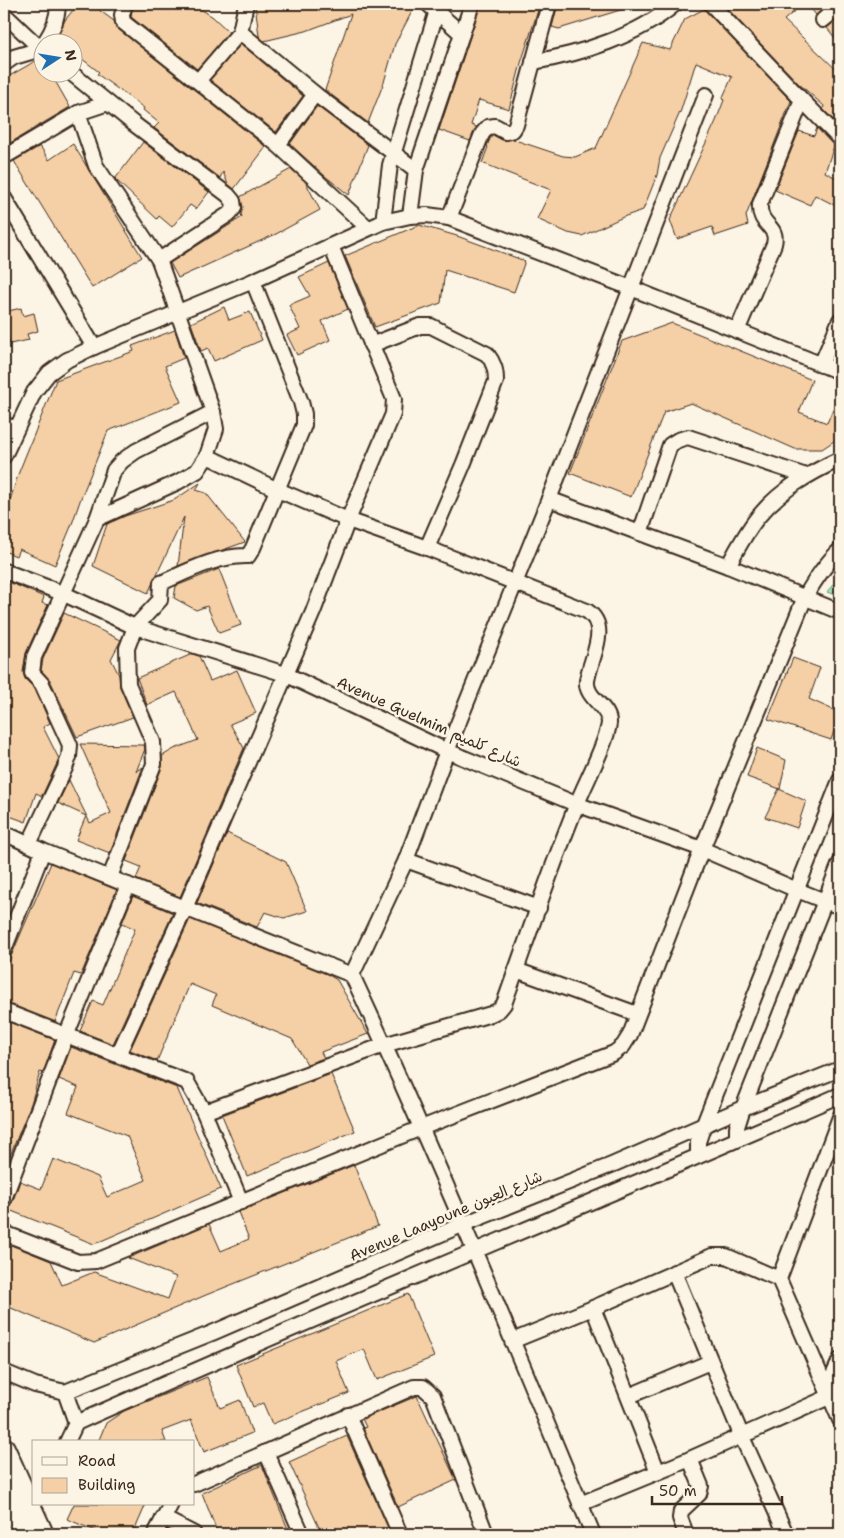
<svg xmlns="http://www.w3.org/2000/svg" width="844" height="1538" font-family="'Shantell Sans','Playpen Sans Arabic',sans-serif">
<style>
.green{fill:#9fe9b7;stroke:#6d8a6a}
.building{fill:#f5cfa5;stroke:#3b2a1e}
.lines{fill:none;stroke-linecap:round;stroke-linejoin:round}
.street-casing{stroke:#3b2a1e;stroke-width:18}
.secondary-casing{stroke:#3b2a1e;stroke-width:24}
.street{stroke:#fcf5e5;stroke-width:14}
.secondary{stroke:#fcf5e5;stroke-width:20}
.labels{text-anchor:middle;stroke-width:5;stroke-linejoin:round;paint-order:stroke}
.street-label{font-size:15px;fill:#3b2a1e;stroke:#fcf5e5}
</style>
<rect width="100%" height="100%" fill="#fcf5e5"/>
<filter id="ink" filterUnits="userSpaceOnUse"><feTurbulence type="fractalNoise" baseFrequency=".02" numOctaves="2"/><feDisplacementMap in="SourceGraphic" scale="10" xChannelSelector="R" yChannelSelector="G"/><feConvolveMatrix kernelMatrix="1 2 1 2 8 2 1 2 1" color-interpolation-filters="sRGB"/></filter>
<g filter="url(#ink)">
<path class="green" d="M840,576v21l-13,-5z"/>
<g class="building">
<path d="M78,4h13l23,17 4,8 148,118 -32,42 -6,-5 -5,-12 -3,6 -66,-50 5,-5 -16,-13 1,-2 -47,-34 2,-2 -27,-21v-9h-9l-6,-4 8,-18z"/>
<path d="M138,4h55l20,13 16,15 -32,37 -66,-52 1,-7z"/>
<path d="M255,4h161l-21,40 -11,38 -16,41 -43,-33 26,-76 -45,17 -42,10 -5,-5z"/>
<path d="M481,4h59l-19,59 -12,46 -30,-9 -8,25 6,2 -7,14 -31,-11z"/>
<path d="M558,4h72v3l-71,22 -7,-2z"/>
<path d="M723,4h80l-19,16 56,53v54l-17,-18 1,-3 -26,-23z"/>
<path d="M807,4h22l-13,11z"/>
<path d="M704,9l87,92 -45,115 2,9 -33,11 -3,-9 -35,12 -7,-19 46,-99 8,-21 -2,-1 10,-22 -36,-15 -15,48 -21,48 -3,17 -14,35 -20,7 -41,19 -14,-3 -31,-14 14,-29 -69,-27 6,-16 -1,-1 3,-7 3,-4 9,5 10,-1 51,17 12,1 21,-9 47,-105 27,7 15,-31z"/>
<path d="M840,17v27l-13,-16z"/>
<path d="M241,44l62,52 -27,36 -66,-52z"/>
<path d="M42,58v14h8l20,35 -65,39 -1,-67 35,-20z"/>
<path d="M317,106l51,39 -19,50 -24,-19 -35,-32z"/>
<path d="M817,128l17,18 -9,26 15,8v28l-25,-13 -5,10 -35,-15 24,-59 15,5z"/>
<path d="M143,142l66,50 -13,17 -6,-4 -18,22 -13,-11 -2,3 -42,-40z"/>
<path d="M73,144l69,113 -50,31 -78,-127 26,-15 9,14z"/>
<path d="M291,169l14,12 15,29 -44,24 -98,44 -8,-15 72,-46 -1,-3 2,-7 -3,-10z"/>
<path d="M419,225l38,11 68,25 -11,31 -69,-22 -4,33 -66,24 -30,-71z"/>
<path d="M329,263l19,46 -26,12 8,19 -33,15 -10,-20 13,-6 -11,-24 21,-9 -11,-19z"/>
<path d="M224,307l5,13 21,-8 12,28 -48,21 -6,-13 -7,3 -10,-28z"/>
<path d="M21,308l2,8 11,-3 4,18 -11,3 2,6 -19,4 -2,-7 -4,1v-26z"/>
<path d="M672,323l140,57 -13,32 28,11 13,-31v45l-18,12h-27l-104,-46 -27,9 -33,85 -61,-24 52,-132z"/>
<path d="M175,330l9,28 -19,8 16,36 -73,29 -27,67 -9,26 -17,41 -36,-16 -3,7 -12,-5v-32l15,-47 37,-92 78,-29 -2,-5z"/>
<path d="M200,483l-4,7 10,3 39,49 -67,24 6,-49 -36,76 -55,-27 14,-42 18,-8 49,-16z"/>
<path d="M219,569l22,56 -22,8 -12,-27 -11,4 -22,-12 2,-12z"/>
<path d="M4,580l40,17 -2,6 6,2 -22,48 -3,19 2,7 10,10 15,34 -7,4 16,32 -17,37 -6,-3 -10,29 -22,-8z"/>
<path d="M64,613l57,27 -10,19 8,16 1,12 13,30 -56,20 -27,-57 -9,-10 2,-11z"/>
<path d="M192,654l7,2 11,25 27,-11 19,43 -26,11 14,24 -64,149 -44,-18 5,-12 -15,-6 36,-94v-11l12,-7 24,-9 -22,-48 -29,13 -10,-27z"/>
<path d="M793,658l27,10 -11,31 31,14 -9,27 -63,-21z"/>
<path d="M80,744l64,1 1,4 -9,23 7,-5 -33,86 -34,-13 10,-24 -28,-13 11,-23 21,43 21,-10z"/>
<path d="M757,748l29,12 -6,29 -33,-12z"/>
<path d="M779,789l27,12 -9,27 -32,-11z"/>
<path d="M227,833l59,29 21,49 -23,7 -19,-6 -8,15 -60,-24z"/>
<path d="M51,863l66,27 -36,85 -7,-2 -19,49 -51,-20v-29z"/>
<path d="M133,896l40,17 -60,131 -33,-13 13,-30 10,4 32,-76 -13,-6z"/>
<path d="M190,919l137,55 10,6 31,54 -47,18 3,6 -17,6 -15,-25 -80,-34 4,-10 -26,-11 -33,77 -27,-11z"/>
<path d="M4,1020l51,20 -12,33 -3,-1 -9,32 -27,66z"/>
<path d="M71,1047l106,41 44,101 -127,55 -90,-36 8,-5 8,-22 21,8 12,-30 45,18 9,20 39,-17 -19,-44 -59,-23 10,-26 -19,-8z"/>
<path d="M331,1074l24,57 -108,45 -25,-61z"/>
<path d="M354,1165l24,61 -172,69 -112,48 -90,-38v-63l47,19 11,24 32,-13 74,27 8,-22 -48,-19 81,-34 12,27 28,-12 -11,-27z"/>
<path d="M408,1294l26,63 -57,23 -13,-31 -28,12 13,32 -77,31 -9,-21 -10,4 -17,-42z"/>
<path d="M207,1377l13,31 20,-8 12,33 -48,19 -13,-32 -29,11 4,11h-68l8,-19 18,-12z"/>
<path d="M417,1396l39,84 -58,27 -35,-79 3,-1 -4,-8z"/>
<path d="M347,1436l44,98h-69l-33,-72z"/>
<path d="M262,1465l28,69h-72l-16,-41z"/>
<path d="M74,1504h72l-13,30h-30l-36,-15z"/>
</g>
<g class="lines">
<defs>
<g id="street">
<path d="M125,4l-3,11 1,7 155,123 90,83"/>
<path d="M246,4l-6,28 75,62 101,76"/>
<path d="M428,4l34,30"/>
<path d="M711,4l91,96 38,39"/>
<path d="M4,14l38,36"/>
<path d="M823,20l17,-14"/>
<path d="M45,42c8,-12 13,-24 13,-38"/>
<path d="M533,62c48,-8 105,-26 142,-58"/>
<path d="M4,64l10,-7 27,-8 1,-2"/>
<path d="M70,72l64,52 94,71 5,6 1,7 -5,6 -70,46"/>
<path d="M198,81l42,-49"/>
<path d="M278,145l37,-51"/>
<path d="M4,157l74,-44 30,-10"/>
<path d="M4,198l90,149"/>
<path d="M410,216l6,-46 56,-166"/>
<path d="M449,218l33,-84 6,-7 7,-1 11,6 7,-2 3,-5 33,-121"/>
<path d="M383,222l7,-57 49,-161"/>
<path d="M737,331l37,-87c5,-19 -16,-18 -14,-40l42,-104"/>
<path d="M821,365l19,-45"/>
<path d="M213,412l3,17 -9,27 71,34 70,30 79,28"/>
<path d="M4,425l12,3"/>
<path d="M4,456l30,-64 15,-19 18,-13 27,-13 159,-66 130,-59 27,-6 17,-1 22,3 182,70 209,84"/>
<path d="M549,499l179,67 112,46"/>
<path d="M97,519l81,-37 19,-11 10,-15"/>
<path d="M640,533l30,-88 8,-5 10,-3 118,39"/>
<path d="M728,566c9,-17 18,-34 30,-49 22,-27 52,-44 82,-58"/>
<path d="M4,571l58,22 73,34 150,47 162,77 129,53 126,45 95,41 43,17"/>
<path d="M4,833l39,18 309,124c86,184 163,372 241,559"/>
<path d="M29,844l36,-76 4,-11 1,-12 -28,-61 -10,-11 2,-16 63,-138 17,-49 8,-9 14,-10 77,-39 -54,-152 -63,-94 -18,-53"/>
<path d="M406,860l133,48"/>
<path d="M110,877l44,-113 -1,-22 -25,-58 -1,-36 8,-21 25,-27 1,-17c27,-12 57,-28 87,-27l5,-8 51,-123v-11l-3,-12 -48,-121"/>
<path d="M4,950l39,-99"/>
<path d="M516,970l121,44"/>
<path d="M352,975l54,-115 41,-109 102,-252 157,-404"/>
<path d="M4,1011l183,71 17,30 37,90"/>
<path d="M118,1055l67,-147 128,-296 35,-92 45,-106 1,-15 -63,-153"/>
<path d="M204,1112l180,-67 107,-31 8,-4 5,-6c24,-67 46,-134 73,-200 8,-21 30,-61 32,-81 1,-16 -24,-25 -22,-42 3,-23 24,-54 0,-70l-160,-63 36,-83 33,-84c0,-11 -2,-18 -9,-27l-56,-28h-11l-49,19"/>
<path d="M840,1117l-61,162 61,141"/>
<path d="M737,1140v-13l6,-19 97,-245"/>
<path d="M698,1156v-14l6,-18 136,-344"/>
<path d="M4,1199l62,-163 62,-151"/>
<path d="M4,1233l74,29 18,-1 325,-133 193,-75 9,-7 7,-11 72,-186 103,-252c10,-17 20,-33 35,-47"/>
<path d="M674,1272l68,165 44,97"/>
<path d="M593,1308l65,164"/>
<path d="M512,1341l81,-33 119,-52h14l53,23"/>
<path d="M4,1372l31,13 30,7 147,-59 252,-109 150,-60 129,-56 97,-39"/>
<path d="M827,1389l13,-29"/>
<path d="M65,1392l11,31"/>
<path d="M629,1396l81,-34"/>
<path d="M348,1415l52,119"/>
<path d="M67,1442l9,-19c253,-113 510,-217 764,-328"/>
<path d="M266,1452l36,82"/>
<path d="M194,1484l220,-97h9l10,9 53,138"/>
<path d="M580,1504l110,-45 150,-67"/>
<path d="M163,1518l31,16"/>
<path d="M155,1534l16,-30"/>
<path d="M686,1534l-6,-16 1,-7 18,-17 2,-8 -11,-27"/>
</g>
<g id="secondary">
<path d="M4,1448l39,86"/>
<path d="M4,1492l18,42"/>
</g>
</defs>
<use href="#street" class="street-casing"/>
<use href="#secondary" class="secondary-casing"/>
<use href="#street" class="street"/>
<use href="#secondary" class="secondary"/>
</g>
</g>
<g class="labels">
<g class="street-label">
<text transform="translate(429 722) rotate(24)" y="5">Avenue Guelmim شارع كلميم</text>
<text transform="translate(446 1216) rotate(-23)" y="5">Avenue Laayoune شارع العيون</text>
</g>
</g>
<rect width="844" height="1538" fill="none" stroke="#fcf5e5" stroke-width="20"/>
<rect x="10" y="10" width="824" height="1518" fill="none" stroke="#3b2a1e" stroke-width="2" filter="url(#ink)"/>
<rect x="32" y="1440" width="162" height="65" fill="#fcf5e5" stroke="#afa495"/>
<rect x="42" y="1457" width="25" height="8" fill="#fcf5e5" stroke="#afa495"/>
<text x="78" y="1466" font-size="15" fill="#3b2a1e">Road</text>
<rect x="42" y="1478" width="25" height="15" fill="#f5cfa5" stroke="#afa495"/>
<text x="78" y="1490" font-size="15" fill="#3b2a1e">Building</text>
<g transform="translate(58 58) rotate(78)"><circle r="24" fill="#fcf5e5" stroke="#afa495"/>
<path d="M0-4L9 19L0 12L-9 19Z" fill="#1f6fb2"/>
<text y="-8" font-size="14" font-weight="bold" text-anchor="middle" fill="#3b2a1e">N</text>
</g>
<path d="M652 1496v8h130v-8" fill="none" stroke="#3b2a1e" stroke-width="2.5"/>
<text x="659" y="1496" font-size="15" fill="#3b2a1e" stroke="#fcf5e5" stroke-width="4" paint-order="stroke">50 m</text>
</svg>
